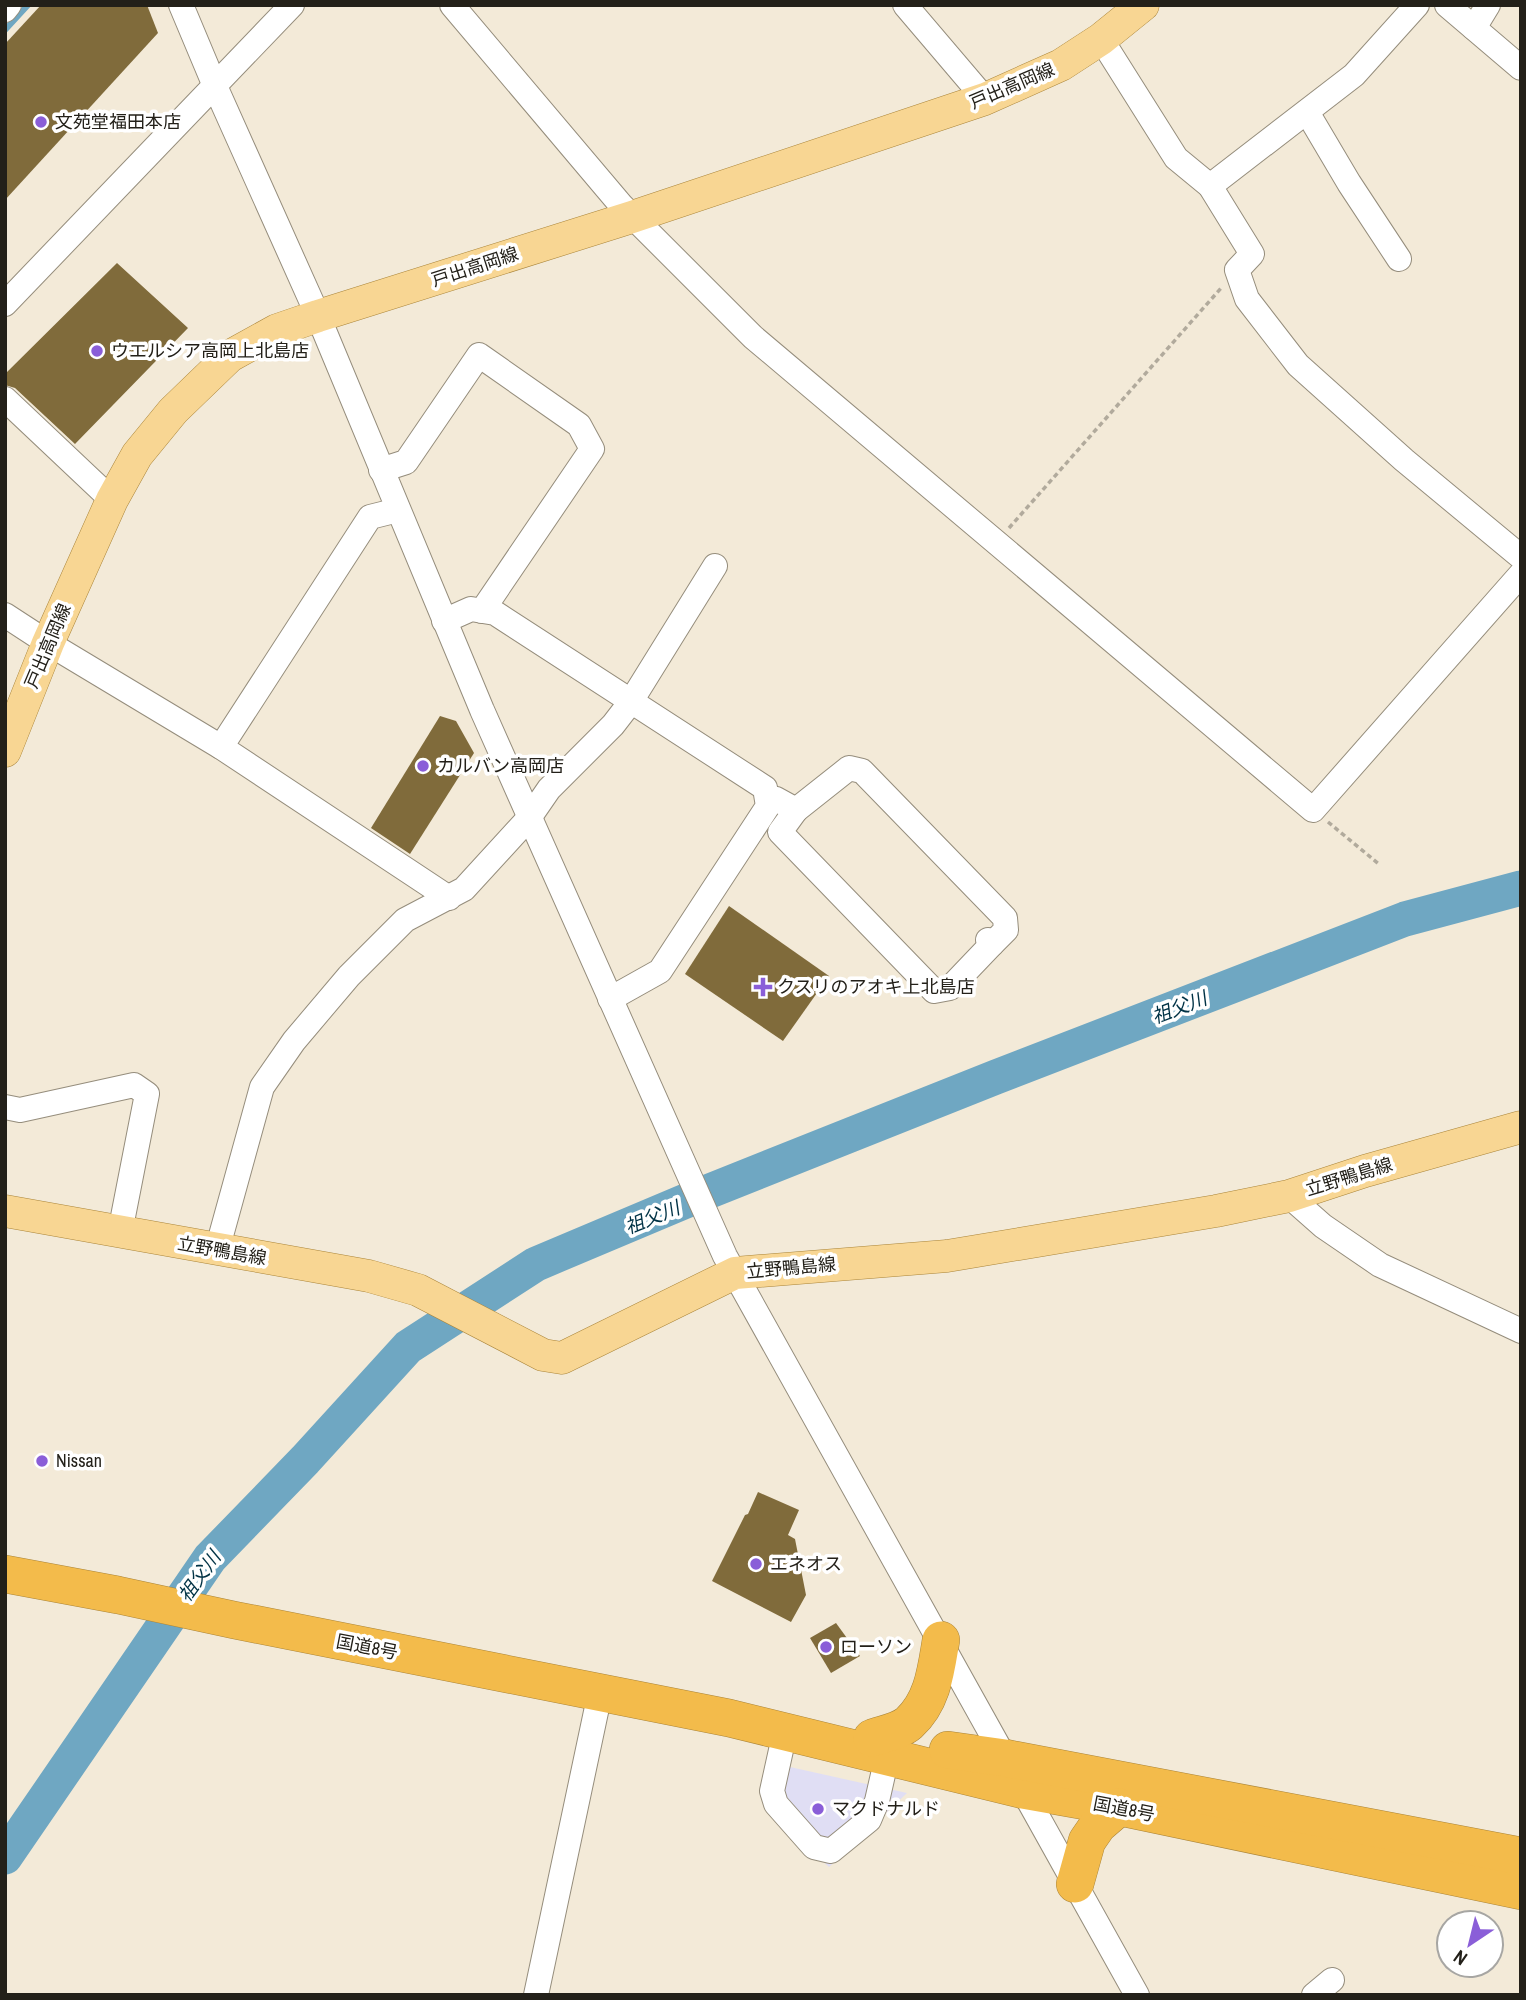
<svg xmlns="http://www.w3.org/2000/svg" width="1526" height="2000" font-family="'Archivo Narrow','Noto Sans JP',sans-serif">
<style>
.commercial{fill:#e0def4}
.lines{fill:none;stroke-linecap:round;stroke-linejoin:round}
.stream{stroke:#6fa7c2;stroke-width:6}
.river{stroke:#6fa7c2;stroke-width:35}
.building{fill:#806b3b}
.minor-casing{stroke:#958d7c;stroke-width:26}
.major-casing{stroke:#aa853a;stroke-width:33}
.highway-casing{stroke:#aa853a;stroke-width:38}
.path{stroke:#b1aa9c;stroke-width:3.5;stroke-dasharray:5 3.5;stroke-linecap:butt}
.minor{stroke:#fff;stroke-width:24}
.major{stroke:#f8d693;stroke-width:32}
.highway{stroke:#f3bb4b;stroke-width:37}
.poi-dot{fill:#8a5ed8;stroke:#fff;stroke-width:2.5}
.labels{text-anchor:middle;stroke-width:7;stroke-linejoin:round;paint-order:stroke}
.street-label{font-size:18px;fill:#232019;stroke:#fff}
.poi-label{font-size:18px;fill:#232019;stroke:#fff;text-anchor:start}
.water-label{font-size:19px;font-style:italic;fill:#003245;stroke:#fff}
</style>
<rect width="100%" height="100%" fill="#f3ead8"/>
<path class="commercial" d="M772,1763l135,30 -78,74 -66,-62z"/>
<g class="lines">
<path class="stream" d="M5,30l23,-25"/>
<path class="river" d="M5,1857l205,-299 95,-98 103,-113 128,-83 166,-70 294,-117 409,-158 116,-31"/>
</g>
<g class="building">
<path d="M41,5h106l11,28 -153,167v-156z"/>
<path d="M117,263l71,65 -113,116 -60,-56 -10,-3v-11z"/>
<path d="M440,716l16,5 18,32 -64,101 -39,-26z"/>
<path d="M729,906l100,70 -46,65 -98,-67z"/>
<path d="M758,1492l41,18 -11,25 7,4 11,56 -15,27 -79,-41 33,-66 3,-1z"/>
<path d="M836,1623l24,33 -29,17 -21,-35z"/>
</g>
<g class="lines">
<defs>
<g id="minor">
<path d="M181,5l34,81 103,230 164,394 243,546 412,739"/>
<path d="M452,5l169,200 132,132 560,473 208,-236"/>
<path d="M905,5l80,94"/>
<path d="M1447,5l74,63"/>
<path d="M5,10l4,-5"/>
<path d="M1474,28l14,-23"/>
<path d="M1101,39l75,119 34,28 42,68 -15,16 10,29 51,66 106,95 117,97"/>
<path d="M1307,112l42,71 50,76"/>
<path d="M1210,186l144,-111 63,-70"/>
<path d="M5,304l287,-299"/>
<path d="M5,399l107,101"/>
<path d="M381,470l25,-8 73,-107 100,70 13,24 -110,162"/>
<path d="M5,615l43,28 173,104 228,151"/>
<path d="M444,621l27,-12 24,4 270,175 3,18 -108,165 -50,28"/>
<path d="M221,747l149,-230 28,-7"/>
<path d="M768,798l8,1 20,11 -16,22 154,159 16,-3 42,-44 -4,-4"/>
<path d="M796,810l53,-42 13,3 143,147 1,12 -14,14"/>
<path d="M5,1107l15,3 114,-25 13,9 -27,138"/>
<path d="M1289,1196l34,30 57,39 141,66"/>
<path d="M217,1250l45,-163 32,-46 55,-65 56,-56 59,-31 65,-71 20,-29 64,-64 17,-22 85,-137"/>
<path d="M785,1732l-13,59 4,13 38,43 17,4 38,-31 8,-19 10,-44"/>
<path d="M536,1995l64,-302"/>
<path d="M1314,1995l18,-15"/>
</g>
<g id="major">
<path d="M5,751l43,-108 64,-143 25,-45 36,-44 57,-55 47,-26 41,-14 314,-99 353,-118 76,-34 40,-26 42,-34"/>
<path d="M5,1211l364,65 49,14 125,65 19,3 173,-85 212,-17 269,-45 73,-15 76,-25 156,-44"/>
</g>
<g id="highway">
<path d="M5,1574l113,21 116,25 495,98 294,72 96,17 402,84"/>
<path d="M872,1738c11,-4 28,-7 37,-15 24,-22 27,-53 32,-83"/>
<path d="M948,1750l57,8 516,98"/>
<path d="M1075,1884l12,-43 11,-16 21,-18"/>
</g>
</defs>
<use href="#minor" class="minor-casing"/>
<use href="#major" class="major-casing"/>
<use href="#highway" class="highway-casing"/>
<g class="path">
<path d="M1009,528l213,-241"/>
<path d="M1328,822l52,43"/>
</g>
<use href="#minor" class="minor"/>
<use href="#major" class="major"/>
<use href="#highway" class="highway"/>
</g>
<g class="poi-dot">
<circle cx="41" cy="122" r="7"/>
<circle cx="97" cy="351" r="7"/>
<circle cx="423" cy="766" r="7"/>
<path d="M759.5 976.5h7v7h7v7h-7v7h-7v-7h-7v-7h7z"/>
<circle cx="42" cy="1461" r="7"/>
<circle cx="756" cy="1564" r="7"/>
<circle cx="826" cy="1647" r="7"/>
<circle cx="818" cy="1809" r="7"/>
</g>
<g class="labels">
<g class="street-label">
<text transform="translate(1012 86) rotate(-23)" y="6">戸出高岡線</text>
<text transform="translate(475 267) rotate(-18)" y="6">戸出高岡線</text>
<text transform="translate(48 646) rotate(-67)" y="6">戸出高岡線</text>
<text transform="translate(1349 1177) rotate(-17)" y="6">立野鴨島線</text>
<text transform="translate(222 1251) rotate(10)" y="6">立野鴨島線</text>
<text transform="translate(791 1268) rotate(-5)" y="6">立野鴨島線</text>
<text transform="translate(367 1647) rotate(11)" y="6">国道8号</text>
<text transform="translate(1124 1809) rotate(11)" y="6">国道8号</text>
</g>
<g class="poi-label">
<text x="55" y="128">文苑堂福田本店</text>
<text x="111" y="357">ウエルシア高岡上北島店</text>
<text x="437" y="772">カルバン高岡店</text>
<text x="777" y="993">クスリのアオキ上北島店</text>
<text x="56" y="1467">Nissan</text>
<text x="770" y="1570">エネオス</text>
<text x="840" y="1653">ローソン</text>
<text x="832" y="1815">マクドナルド</text>
</g>
<g class="water-label">
<text transform="translate(1179 1007) rotate(-21)" y="7">祖父川</text>
<text transform="translate(652 1217) rotate(-22)" y="7">祖父川</text>
<text transform="translate(199 1576) rotate(-54)" y="7">祖父川</text>
</g>
</g>
<rect width="1526" height="2000" fill="none" stroke="#232019" stroke-width="14"/>
<g transform="translate(1470 1944) rotate(215)"><circle r="33" fill="#ffffff" stroke="#a7a6a3" stroke-width="2"/>
<path d="M0-5L12 26L0 18L-12 26Z" fill="#8a5ed8"/>
<text y="-10" font-size="19" font-weight="bold" text-anchor="middle" fill="#232019">N</text>
</g>
</svg>
